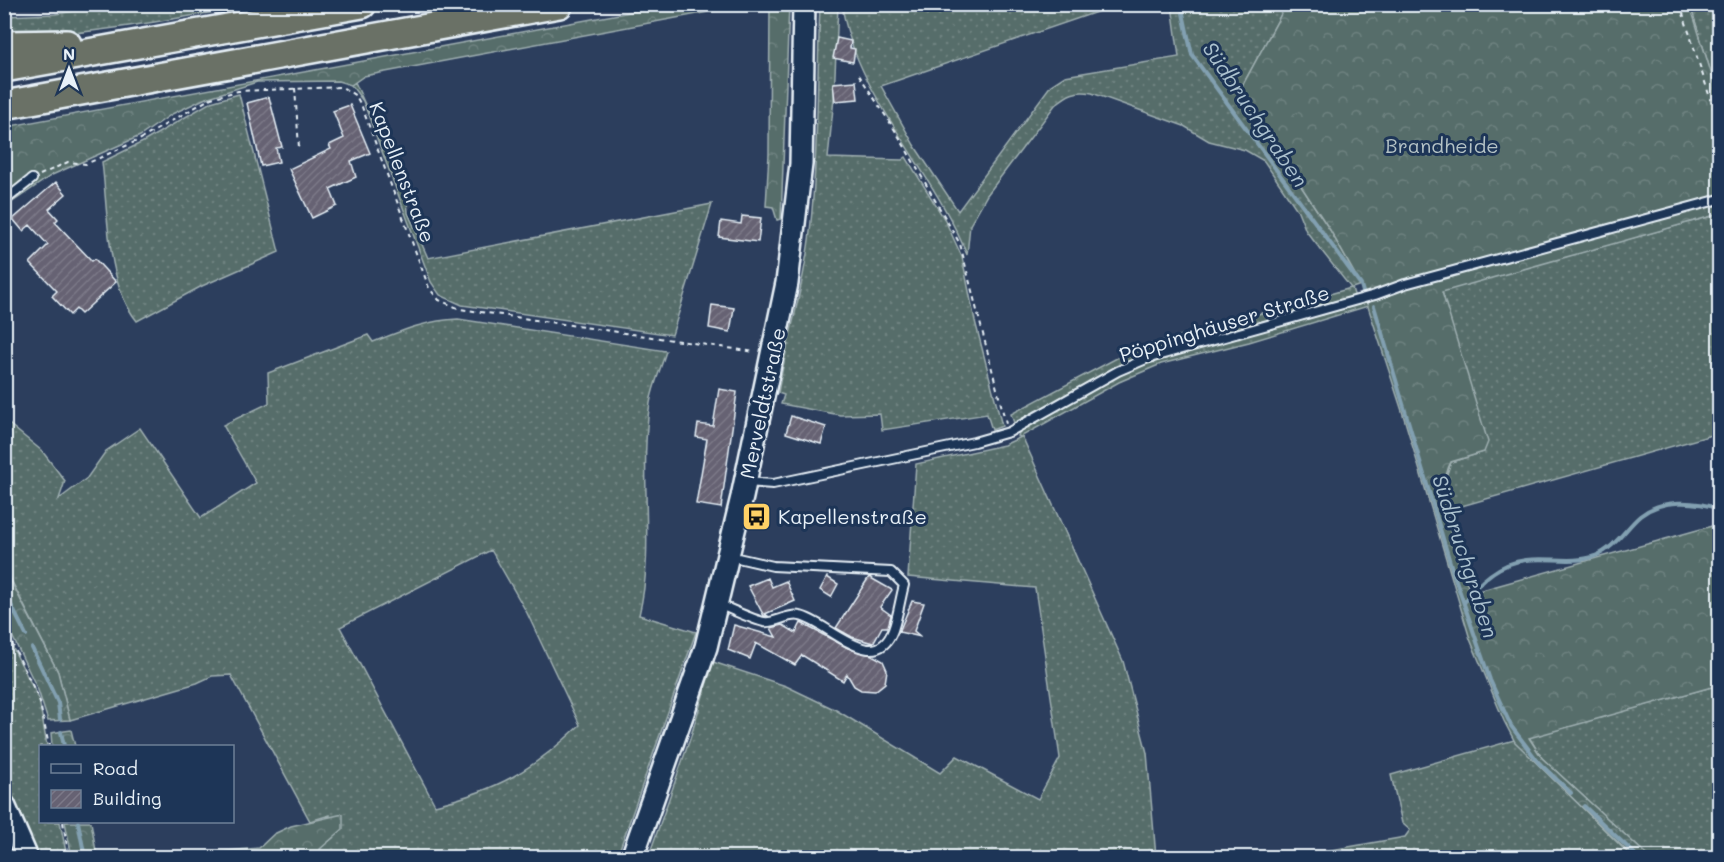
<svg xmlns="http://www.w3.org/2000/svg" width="1724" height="862" font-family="Mali,sans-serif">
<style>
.grass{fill:url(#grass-dots);stroke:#9fafb1;stroke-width:1.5;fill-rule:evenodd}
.forest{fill:url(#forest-crowns);stroke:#9fafb1;stroke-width:1.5}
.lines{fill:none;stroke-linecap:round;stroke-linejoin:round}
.stream{stroke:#82a0b1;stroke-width:4}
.building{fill:url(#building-hatch);stroke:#e8f1f8;stroke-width:1.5}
.lane-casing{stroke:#e8f1f8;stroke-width:12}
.secondary-casing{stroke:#e8f1f8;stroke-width:26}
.highway-casing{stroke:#e8f1f8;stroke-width:32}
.path{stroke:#e8f1f8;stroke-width:2;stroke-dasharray:4.5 4.5;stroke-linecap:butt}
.lane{stroke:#1d3557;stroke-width:8}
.secondary{stroke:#1d3557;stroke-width:21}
.highway{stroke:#6a7166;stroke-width:27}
.labels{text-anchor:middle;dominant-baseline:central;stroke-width:6;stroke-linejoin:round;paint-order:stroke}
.park-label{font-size:20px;fill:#b5c3c6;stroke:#1d3557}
.street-label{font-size:20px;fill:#e8f1f8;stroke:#1d3557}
.poi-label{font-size:20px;fill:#e8f1f8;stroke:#1d3557;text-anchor:start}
.water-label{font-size:21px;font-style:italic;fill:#acc2cf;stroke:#1d3557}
</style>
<defs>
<pattern id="grass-dots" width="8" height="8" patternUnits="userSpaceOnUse" patternTransform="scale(1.5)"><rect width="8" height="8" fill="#566d6a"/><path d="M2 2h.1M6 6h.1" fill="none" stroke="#6e8280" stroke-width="1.8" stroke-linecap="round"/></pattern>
<pattern id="forest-crowns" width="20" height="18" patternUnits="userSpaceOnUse" patternTransform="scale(1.5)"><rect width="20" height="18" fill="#566d6a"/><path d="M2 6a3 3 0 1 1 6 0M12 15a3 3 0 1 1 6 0" fill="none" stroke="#6e8280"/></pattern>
<pattern id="building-hatch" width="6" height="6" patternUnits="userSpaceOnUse" patternTransform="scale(1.5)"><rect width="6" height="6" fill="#666273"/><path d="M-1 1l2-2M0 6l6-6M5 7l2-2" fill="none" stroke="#7c7988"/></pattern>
</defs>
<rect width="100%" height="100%" fill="#2c3e5d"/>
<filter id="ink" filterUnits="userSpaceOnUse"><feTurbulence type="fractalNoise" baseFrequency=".0167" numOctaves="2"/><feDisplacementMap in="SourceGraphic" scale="12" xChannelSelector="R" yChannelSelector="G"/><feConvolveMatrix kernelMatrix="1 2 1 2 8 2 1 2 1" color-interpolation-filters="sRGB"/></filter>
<g filter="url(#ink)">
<!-- grass -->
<path class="grass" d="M115 5H252C170 20 88 35 5 38L4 16 55 14Z
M820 5H838L834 98 828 158 902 160 906 157 945 220 962 257 975 321 1002 426 992 430 987 414 882 430 880 414 840 415 781 404 784 395 778 393C787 339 804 287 810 232 818 157 817 80 820 5Z
M842 5H1117L881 86 914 145 958 211 1051 85 1065 76 1179 57 1172 5H1286L1239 92 1330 230 1361 285 1352 288 1355 298 1147 355 1122 365 1014 423 1011 414 1134 349 1351 288 1306 231 1298 211 1264 161 1245 150 1209 141 1184 126 1092 93C1075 90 1068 94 1055 105L987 195 970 225 967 255C935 172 854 92 842 5Z
M1690 5H1719V98Z
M355 82 407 199 408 213 428 258 712 204 672 335 462 305 440 295 431 282 363 101 351 85Z
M239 94 279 252 202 286 137 321C106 283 108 210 102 162L143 142 211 102Z
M1719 214V433L1444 511 1447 474 1451 462 1484 452 1442 291Z
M1367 302 1368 306 1249 342 1161 364 1119 382 1022 436 1123 661 1147 753 1156 857 880 858 870 852 863 858H648L690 739 713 662 786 686 836 710 940 773 957 756 1038 799 1060 758 1035 588 908 577 916 464 1004 445 1021 437 1018 436 1020 430 1137 366Z
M458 319 666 351C661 368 653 386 650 403 638 473 656 546 639 615L696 632 617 857H321L319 849 333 838 330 815 310 821 231 675 212 676 197 683 70 720 58 672 5 568 4 420 42 451 65 481 59 499 87 478 106 451 140 428 201 518 256 483 223 425 269 403 268 373 368 335 373 342C401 331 427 320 458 319ZM491 550 527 613 580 725C533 770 498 790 435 805L340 627Z
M4 631 39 699 47 746H40V822H60L67 857H32L5 781Z
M1719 685V857H1649L1542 758 1529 737Z
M1514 740 1633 858H1286L1405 837 1410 830 1402 823 1391 775Z"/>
<!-- forest -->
<path class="forest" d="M668 5H746L364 76 351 85 338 81 257 82 206 98 172 114 140 136 52 175 5 207V165L9 151 5 150V127Z
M770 5H789L781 219 777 220 773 207 766 206 769 154Z
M1286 5H1690L1719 98V214L1442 292 1488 442 1484 452 1451 462C1434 491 1457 564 1471 593L1719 524V685L1529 738 1542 758 1649 857H1633L1515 742 1504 721 1470 639 1402 411 1361 285 1330 230 1239 92Z
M4 568 58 672 70 720 48 721 38 690 5 621Z
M71 730 75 746H52L51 733Z
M343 814V829L320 849 321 857H213L217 852 259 848 274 834 291 826Z
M65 822H91L97 857H72Z"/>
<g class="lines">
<!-- stream -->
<path class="stream" d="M1181 4 1192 55 1361 285 1363 292
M1374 306 1452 569 1490 680 1511 726 1539 763 1571 793
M4 591 26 635
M1464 603C1478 582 1499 563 1526 560 1549 557 1573 564 1595 556 1615 548 1625 529 1640 516 1662 498 1695 501 1720 509
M32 648 58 703 60 719
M61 732 64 746
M1584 806 1639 858
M78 822 85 858"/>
</g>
<!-- building -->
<path class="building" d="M837 38 851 41 850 48 855 49 853 62 833 58Z
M856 81 858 99 835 101 833 83Z
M269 97 282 147 276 148 279 162 261 166 247 103Z
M350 105 370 153 351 161 356 177 330 189 337 206 312 218 289 169 331 149 329 145 344 138 333 111Z
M56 182 66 194 49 209 58 219 55 222 92 261 95 259 116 282 81 314 76 309 70 315 52 296 57 291 30 263 48 245 30 225 23 231 13 219Z
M742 216 761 218 758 242 719 237 721 221 741 224Z
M712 305 734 308 730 332 709 328Z
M719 389 737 392 721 508 696 504 707 439 696 437 698 424 713 426Z
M791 416 826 427 821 444 786 433Z
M827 577 838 584 831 597 820 590Z
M869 577 892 590 880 607 891 615 888 627H882L873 643 852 637 836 628Z
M768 578 772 587 786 581 795 601 765 614 768 616H764L748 586Z
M912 601 924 603 914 631 921 637 899 632Z
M801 623 848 648 872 655 883 661 887 670 885 683 875 691 861 690 854 686 847 674 843 681 802 655 795 665 756 643 750 659 728 650 734 625 776 637 771 628 783 625 796 633Z"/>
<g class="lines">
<defs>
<path id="lane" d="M4 201 32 179
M746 482 773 484 974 442 1009 432 1118 371 1146 359 1375 295 1405 284 1720 199
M717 604C729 608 753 620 764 622 775 624 788 613 800 616 827 621 875 678 893 630 898 616 900 600 904 585L891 572 773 566 729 556"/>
<path id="secondary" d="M4 805 27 858
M632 858 706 647 742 497 787 283 801 164 804 4"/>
<path id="highway" d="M4 45 67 44
M4 68 362 4
M4 105 559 4"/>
</defs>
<!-- lane casing -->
<use href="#lane" class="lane-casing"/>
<!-- secondary casing -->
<use href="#secondary" class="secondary-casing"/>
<!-- highway casing -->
<use href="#highway" class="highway-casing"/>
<!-- path -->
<path class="path" d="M1680 4 1720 129
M859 75 898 135 960 244 1006 424
M295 88 299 148
M40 175 68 162 86 164 139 140 211 98 238 91 342 87 356 96 362 107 429 288 439 300 460 309 755 352
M4 627 39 699 49 746
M63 822 69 858"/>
<!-- lane -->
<use href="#lane" class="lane"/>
<!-- secondary -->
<use href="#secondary" class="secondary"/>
<!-- highway -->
<use href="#highway" class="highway"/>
</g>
</g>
<!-- icons -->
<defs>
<symbol id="bus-square" viewBox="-11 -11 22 22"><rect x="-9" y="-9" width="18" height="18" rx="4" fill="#ffd166" stroke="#1d3557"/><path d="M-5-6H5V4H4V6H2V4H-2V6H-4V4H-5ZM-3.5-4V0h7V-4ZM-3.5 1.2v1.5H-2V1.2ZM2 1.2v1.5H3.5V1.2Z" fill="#111"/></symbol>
</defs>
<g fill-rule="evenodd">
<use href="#bus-square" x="740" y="500" width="33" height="33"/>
</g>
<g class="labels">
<!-- park labels -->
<g class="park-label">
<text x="1442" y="145">Brandheide</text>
</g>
<!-- street labels -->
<g class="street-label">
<text transform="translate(403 172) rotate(69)">Kapellenstraße</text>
<text transform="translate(1224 323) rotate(-17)">Pöppinghäuser Straße</text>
<text transform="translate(762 403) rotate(-78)">Merveldtstraße</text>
</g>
<!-- poi labels -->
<g class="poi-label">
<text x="778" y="516">Kapellenstraße</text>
</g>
<!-- water labels -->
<g class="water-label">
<text transform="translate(1256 114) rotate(56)">Südbruchgraben</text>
<text transform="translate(1466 556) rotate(72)">Südbruchgraben</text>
</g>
</g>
<!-- margin -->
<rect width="1724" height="862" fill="none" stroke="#1d3557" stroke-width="24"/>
<rect x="12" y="12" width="1700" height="838" fill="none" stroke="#e8f1f8" stroke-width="2" filter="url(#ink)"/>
<!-- legend -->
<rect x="39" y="745" width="195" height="78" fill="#1d3557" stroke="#6e8097" stroke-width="1.5"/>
<rect x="51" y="764" width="30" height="9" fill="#1d3557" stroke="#6e8097" stroke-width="1.5"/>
<text x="93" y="775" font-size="18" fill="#e8f1f8">Road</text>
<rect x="51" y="790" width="30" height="18" fill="url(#building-hatch)" stroke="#6e8097" stroke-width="1.5"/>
<text x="93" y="805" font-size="18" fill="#e8f1f8">Building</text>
<!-- north arrow -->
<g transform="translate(69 69)" stroke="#1d3557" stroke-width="4.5" paint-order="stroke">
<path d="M0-4.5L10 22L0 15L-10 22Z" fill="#e8f1f8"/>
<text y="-9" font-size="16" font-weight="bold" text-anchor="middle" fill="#e8f1f8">N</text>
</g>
</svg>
